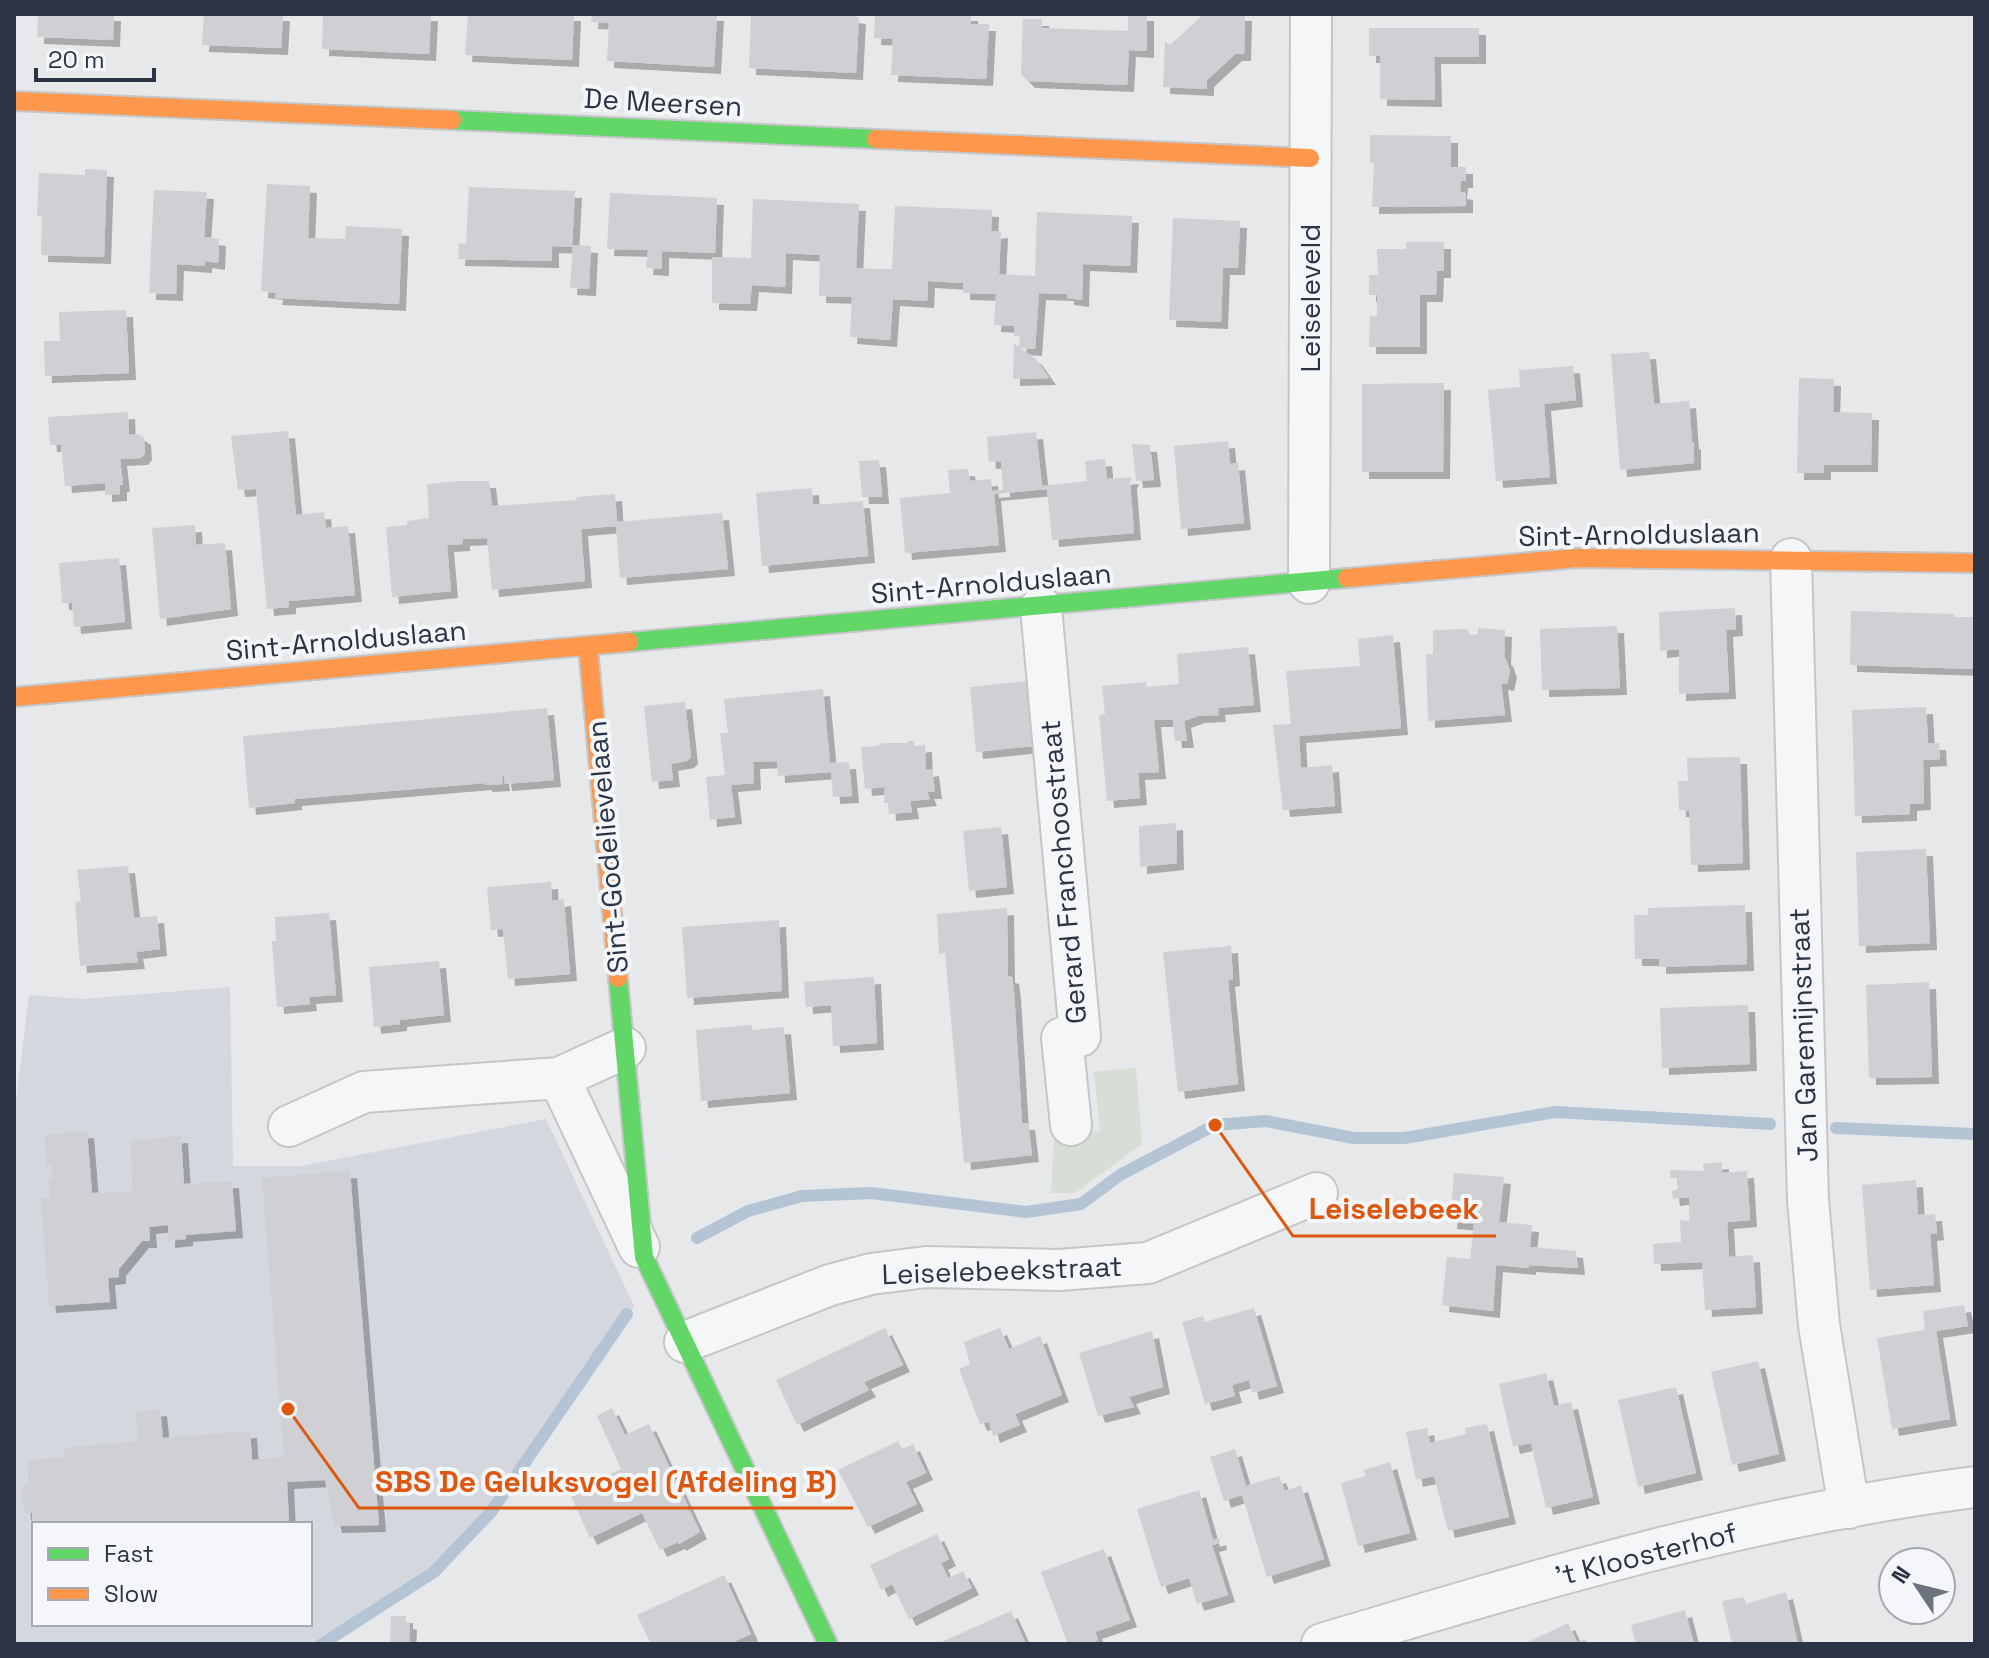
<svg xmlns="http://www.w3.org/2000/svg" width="1989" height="1658" font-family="'Space Grotesk',sans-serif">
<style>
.built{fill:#d4d7dd;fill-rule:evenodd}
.green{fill:#d6ded6}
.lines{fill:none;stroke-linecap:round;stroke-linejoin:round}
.stream{stroke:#b4c4d5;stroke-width:12}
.building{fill:#ced0d3;filter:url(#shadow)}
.street-casing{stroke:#c4c6c8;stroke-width:44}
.fast-casing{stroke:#c4c6c8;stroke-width:22}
.slow-casing{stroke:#c4c6c8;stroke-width:22}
.street{stroke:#f5f6f7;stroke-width:40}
.fast{stroke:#63d668;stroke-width:18}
.slow{stroke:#ff974d;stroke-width:18}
.labels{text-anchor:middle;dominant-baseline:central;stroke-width:8;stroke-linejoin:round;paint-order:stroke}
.street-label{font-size:28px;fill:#2b3445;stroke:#f4f6f9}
.leader{fill:none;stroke:#df570f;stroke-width:3}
.callout-dot{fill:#df570f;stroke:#f4f6f9;stroke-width:3}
.callout-label{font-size:30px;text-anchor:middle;font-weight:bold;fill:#df570f;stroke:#f4f6f9;stroke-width:8;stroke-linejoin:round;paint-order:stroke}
</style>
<defs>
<filter id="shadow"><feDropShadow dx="7" dy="7" stdDeviation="0" flood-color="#0004"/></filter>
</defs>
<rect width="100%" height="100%" fill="#e6e8ea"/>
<!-- built -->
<path class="built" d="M230 987 233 1166H301L546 1119 634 1306 491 1512 434 1572 322 1644H14V1117L29 995 82 999ZM34 1524H310V1624H34Z"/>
<!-- green -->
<path class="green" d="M1136 1068 1142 1144 1075 1193H1051L1054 1136 1100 1131 1094 1072Z"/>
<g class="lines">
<!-- stream -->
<path class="stream" d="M1836 1128 1975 1134
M697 1238 748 1211 802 1196 871 1193 1026 1212 1081 1204 1120 1175 1215 1125 1266 1121 1354 1138H1405L1555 1112 1770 1124
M322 1644 434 1572 491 1512 627 1314"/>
</g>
<!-- building -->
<path class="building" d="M38 14H114L113 40 37 37Z
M204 14H283L281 48 202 45Z
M323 14H431L429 54 322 49Z
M468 14H574L572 60 465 55Z
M592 14H717L714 67 607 61 609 23 591 22Z
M751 14H835L859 17 856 73 749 68Z
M875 14H971V24H989L986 79 891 75 893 39 874 38Z
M1128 14H1147V51L1129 50 1127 85 1028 81 1021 74 1023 19H1042V28L1128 31Z
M1204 14H1245L1244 54H1235L1207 80V89L1163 87 1165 42 1170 45Z
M1369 28H1479V57H1434L1435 100 1380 99V56H1369Z
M1370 135 1451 136V167H1466V181H1461L1460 192 1466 193V206L1372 207 1374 162 1370 163Z
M85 169 107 170 104 257 41 255 42 217 37 216 39 173 85 175Z
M267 184 310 186 308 238 345 239 346 226 402 229 399 304 275 298 276 293 261 291Z
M469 187 575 191 572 247 552 246V261L458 259 459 243 466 244Z
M154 190 207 192 204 237 219 239 218 263 205 261V266L177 264 176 294 149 293Z
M610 193 717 198 715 253 662 251V269L646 268 648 250 607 249Z
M753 199 859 204 856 268 874 269H892L895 206 992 210 991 232 1001 231 999 274 1035 276 1037 212 1132 216 1130 266 1083 264 1082 300 1067 298V294L1039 293 1035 349 1020 348 1035 358 1049 378 1013 379 1014 344 1019 347 1020 336H1014V326L994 325 996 294 963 293V283L928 281 927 301 893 299 890 340 850 337 852 297 819 296 820 255 786 253 785 287 752 285 750 304 712 303V257L751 258Z
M1173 218 1240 221 1238 268H1223L1221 322 1169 320Z
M1406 242H1444V271H1437L1436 295H1420V347H1369L1370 316H1377V295H1369V275H1378L1377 249H1406Z
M573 245 591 246 589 289 570 288Z
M126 310 129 373 45 376 44 341H60L59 312Z
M1649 352 1654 404 1689 401 1692 443 1694 442V463L1620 470 1611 354Z
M1573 366 1576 400 1544 404 1550 477 1496 481 1488 390 1520 387 1519 370Z
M1799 378 1834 379 1833 412 1872 413 1871 465H1824V473H1797Z
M1444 383 1443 472H1362V384Z
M128 412 129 435 138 434 144 438 145 453 141 458 120 459 123 485H120V494L105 495V483L65 486 61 445H50L48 417Z
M288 431 296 515 324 512 326 528 348 526 355 595 289 601V607L267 609 256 489 238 490 231 436Z
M1036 432 1042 486 1087 481 1085 461 1105 459 1107 479 1132 477 1130 482 1134 533 1052 540 1047 489 994 494 999 545 905 553 900 498 950 493 948 470 968 469 970 481 991 479 992 491 1003 490 1001 461 989 462 987 437Z
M1228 441 1230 464 1238 463 1244 523 1181 529 1174 446Z
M1132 444 1150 445 1154 480 1136 481Z
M879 460 882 497H862L859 461Z
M459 481H489L492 506 577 500 576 497 615 494 617 522 722 513 728 569 620 578 616 526 581 529 585 581 492 590 487 538 463 539V544L447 545 451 591 392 597 386 527 407 525V521L429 518 427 484Z
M812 488 813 505 863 501 868 556 762 566 756 493Z
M195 525 196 545 225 543 231 609 160 619 152 528Z
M119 558 125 622 74 627 72 603H62L59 563Z
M1735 608 1736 629 1726 630 1729 692 1679 694V649L1660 651 1659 612Z
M1851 611 1954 614V617H1975L1974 669 1850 665Z
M1617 626 1620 688 1542 690 1540 629Z
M1478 628 1505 630 1504 658 1506 659 1510 671 1507 684 1501 683 1505 715 1428 721 1426 654H1433V630L1468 629 1470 635 1478 634Z
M1393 635 1401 728 1299 736 1301 768 1332 765 1335 806 1283 810 1273 725 1291 724 1286 671 1360 666 1358 639Z
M1248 647 1254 705 1218 708 1219 715 1198 716 1184 721 1187 741H1175L1173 720H1154L1159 772 1138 773 1140 798 1107 801 1099 715 1105 714 1102 686 1146 682 1147 687 1179 684 1177 654Z
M1027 681 1033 746 976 752 970 687Z
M823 689 830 763 849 762 852 796 833 797 831 772 778 776 777 761 753 762 754 783 731 785 735 817 710 820 706 777 725 775 720 733H728L724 699Z
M685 702 691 757 687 761 671 764 673 780 652 782 644 706Z
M1926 707 1928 743H1939L1940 759 1923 760 1924 803 1910 804V814L1855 816 1852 710Z
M547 708 554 780 505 784 504 776H502L503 784 485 785V783L295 799V803L249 808 243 736Z
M908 741H914V746L925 745 926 770 932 769 935 792H927L930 799 910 801 912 812 889 814 888 803H884L885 787 865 789 861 747 878 746 882 743H908Z
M1740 757 1743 863 1691 865 1689 811 1679 810 1678 781H1688L1687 758Z
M1176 823 1177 863 1140 867 1139 826Z
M1001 827 1007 887 969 891 963 831Z
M1926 849 1930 943 1859 946 1856 852Z
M128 866 134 918 157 916 160 949 136 952 138 962 80 966 75 902 81 901 77 870Z
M551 882 552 901 564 899 570 974 508 979 503 929 491 930 487 887Z
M1745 905 1747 964 1659 967V959H1635L1634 915H1648V908Z
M1007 908 1008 976 1012 977 1014 992 1022 1123H1028L1032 1155 964 1163 945 953 939 954 937 914Z
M329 913 336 995 309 997 310 1004 277 1007 272 941H276L275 917Z
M779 920 782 991 687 998 682 927Z
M1231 946 1233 979 1228 980 1238 1084 1178 1092 1163 952Z
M439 961 444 1015 400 1020V1024L374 1027 369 967Z
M874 977 877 1043 833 1046 831 1005 806 1007 804 982Z
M1929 982 1932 1077 1869 1078 1866 985Z
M1748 1005 1750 1064 1662 1068 1660 1008Z
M752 1025V1030L784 1027 790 1093 701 1101 696 1030Z
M87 1131 92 1193 133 1192 130 1141 181 1136 184 1184 232 1181 236 1231 186 1235V1239L168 1241V1225L149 1227 150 1241H142L119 1269V1277L108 1278 110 1302 49 1306 41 1199 50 1198 48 1178 53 1179 52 1163 46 1165 45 1135Z
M1722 1162V1173L1747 1171 1750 1220 1727 1222 1729 1257 1753 1255 1756 1307 1705 1310 1702 1262 1654 1264 1653 1244 1681 1242 1680 1220 1689 1221V1197L1673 1199 1672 1191 1678 1189 1677 1178H1670V1170L1704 1171 1703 1164Z
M350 1171 379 1525 335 1526 325 1480 287 1482 289 1522 32 1524V1513H24L22 1486 29 1484 27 1460 64 1457 63 1448 138 1441 136 1412 160 1409 163 1438 250 1431 252 1460 284 1457 262 1178Z
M1454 1173 1504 1177 1499 1222 1532 1225 1530 1247 1576 1251 1578 1268 1529 1265V1268L1496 1265 1493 1311 1442 1305 1447 1257 1470 1259 1474 1224 1450 1222Z
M1916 1180 1918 1215 1935 1214 1937 1233 1930 1234 1934 1285 1870 1290 1862 1185Z
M1964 1305 1968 1326 1936 1331 1950 1419 1892 1429 1877 1338 1925 1330 1923 1311Z
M1254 1308 1277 1386 1252 1393 1249 1380 1232 1385 1235 1396 1205 1404 1182 1322 1203 1316 1205 1322Z
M885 1328 903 1365 864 1382 869 1390 797 1425 776 1380Z
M1000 1328 1009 1349 1040 1336 1062 1395 1015 1414 1020 1425 993 1436 989 1422 980 1424 959 1369 970 1364 964 1342Z
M1152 1331 1163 1387 1129 1397 1134 1407 1098 1416 1079 1353Z
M1758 1361 1779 1454 1732 1465 1711 1372Z
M1546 1373 1554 1406 1571 1402 1593 1497 1546 1508 1531 1443 1513 1447 1499 1384Z
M1676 1387 1696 1473 1638 1487 1618 1400Z
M612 1408 625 1435 649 1424 700 1532 679 1544 678 1542 660 1550 642 1513 590 1538 570 1494 621 1469 597 1416Z
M1487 1424 1509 1517 1448 1531 1434 1476 1416 1480 1406 1432 1427 1428 1430 1443 1466 1434 1465 1428Z
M898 1441 902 1449 913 1444 926 1473 906 1482 917 1504 868 1527 838 1470Z
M1235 1449 1246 1486 1279 1476 1285 1491 1301 1485 1324 1559 1267 1577 1242 1495 1224 1501 1210 1457Z
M1390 1462 1410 1533 1358 1546 1341 1483 1366 1476 1364 1470Z
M1199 1490 1213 1540 1219 1538 1220 1543 1212 1545 1228 1595 1197 1604 1189 1578 1161 1587 1137 1509Z
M937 1534 949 1559 941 1563 948 1578 963 1571 972 1588 909 1619 892 1584 881 1590 870 1565Z
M1104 1549 1130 1620 1095 1632 1098 1640 1089 1644H1068L1041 1572Z
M724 1575 751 1634 729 1644H651L637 1615Z
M1786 1592 1798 1644H1732L1722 1601 1744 1597 1746 1604Z
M1685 1610 1694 1644H1636L1631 1625Z
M1011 1611 1026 1644H937Z
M391 1616H406V1622L410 1623 409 1644H390Z
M1568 1623 1577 1642 1586 1639 1588 1644H1524Z"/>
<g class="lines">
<defs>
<path id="street" d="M1791 559 1808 1200 1819 1325 1849 1508
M1309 583 1311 14
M1041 607 1080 1036 1062 1038 1071 1125
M559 1078 639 1247
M289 1126 364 1092 559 1078 625 1048
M685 1342 830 1285 871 1274 926 1267 1059 1270 1148 1263 1317 1193
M1322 1644C1536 1580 1753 1515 1975 1487"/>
<path id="fast" d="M452 120 876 139
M629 642 1347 578
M618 978 644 1257 828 1644"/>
<path id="slow" d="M14 101 452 120
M876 139 1310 158
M1347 578 1577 558 1975 563
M588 647 618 978
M14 697 629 642"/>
</defs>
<!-- street casing -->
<use href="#street" class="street-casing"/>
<!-- fast casing -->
<use href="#fast" class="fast-casing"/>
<!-- slow casing -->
<use href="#slow" class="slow-casing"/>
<!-- street -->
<use href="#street" class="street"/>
<!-- fast -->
<use href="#fast" class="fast"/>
<!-- slow -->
<use href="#slow" class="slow"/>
</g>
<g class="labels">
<!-- street labels -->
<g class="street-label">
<text transform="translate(663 102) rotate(3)">De Meersen</text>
<text transform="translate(1310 298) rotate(-90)">Leiseleveld</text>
<text transform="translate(1639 534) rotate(-1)">Sint-Arnolduslaan</text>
<text transform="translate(991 583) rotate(-5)">Sint-Arnolduslaan</text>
<text transform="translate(346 640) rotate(-5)">Sint-Arnolduslaan</text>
<text transform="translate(607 847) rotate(-95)">Sint-Godelievelaan</text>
<text transform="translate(1063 872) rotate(-95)">Gerard Franchoostraat</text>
<text transform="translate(1803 1035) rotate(-92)">Jan Garemijnstraat</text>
<text transform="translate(1002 1270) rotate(-2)">Leiselebeekstraat</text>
<text transform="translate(1646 1554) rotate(-14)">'t Kloosterhof</text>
</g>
</g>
<!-- callouts -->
<path class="leader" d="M1215 1125L1293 1236H1496M288 1409L359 1508H853"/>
<g class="callout-dot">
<circle cx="1215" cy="1125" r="8"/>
<circle cx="288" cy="1409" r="8"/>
</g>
<g class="callout-label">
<text x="1394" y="1219">Leiselebeek</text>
<text x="606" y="1492">SBS De Geluksvogel (Afdeling B)</text>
</g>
<!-- border -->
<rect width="1989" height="1658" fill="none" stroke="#2b3445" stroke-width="32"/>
<!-- legend -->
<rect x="32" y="1522" width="280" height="104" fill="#f4f6f9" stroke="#a4a8b1" stroke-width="2"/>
<rect x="48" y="1548" width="40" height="12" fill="#63d668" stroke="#a4a8b1" stroke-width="2"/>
<text x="104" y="1562" font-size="24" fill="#2b3445">Fast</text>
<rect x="48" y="1588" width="40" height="12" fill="#ff974d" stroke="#a4a8b1" stroke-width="2"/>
<text x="104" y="1602" font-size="24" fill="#2b3445">Slow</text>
<!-- north arrow -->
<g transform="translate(1917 1586) rotate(305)"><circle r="38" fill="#f4f6f9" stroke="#a4a8b1" stroke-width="2"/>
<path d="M0-6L14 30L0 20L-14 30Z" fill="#6c737f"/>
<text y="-12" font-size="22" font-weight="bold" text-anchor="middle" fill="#2b3445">N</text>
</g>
<!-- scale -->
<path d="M36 68v12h118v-12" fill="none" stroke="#2b3445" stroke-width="4"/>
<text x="48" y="68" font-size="24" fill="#2b3445" stroke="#f4f6f9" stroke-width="6" paint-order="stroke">20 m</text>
</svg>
